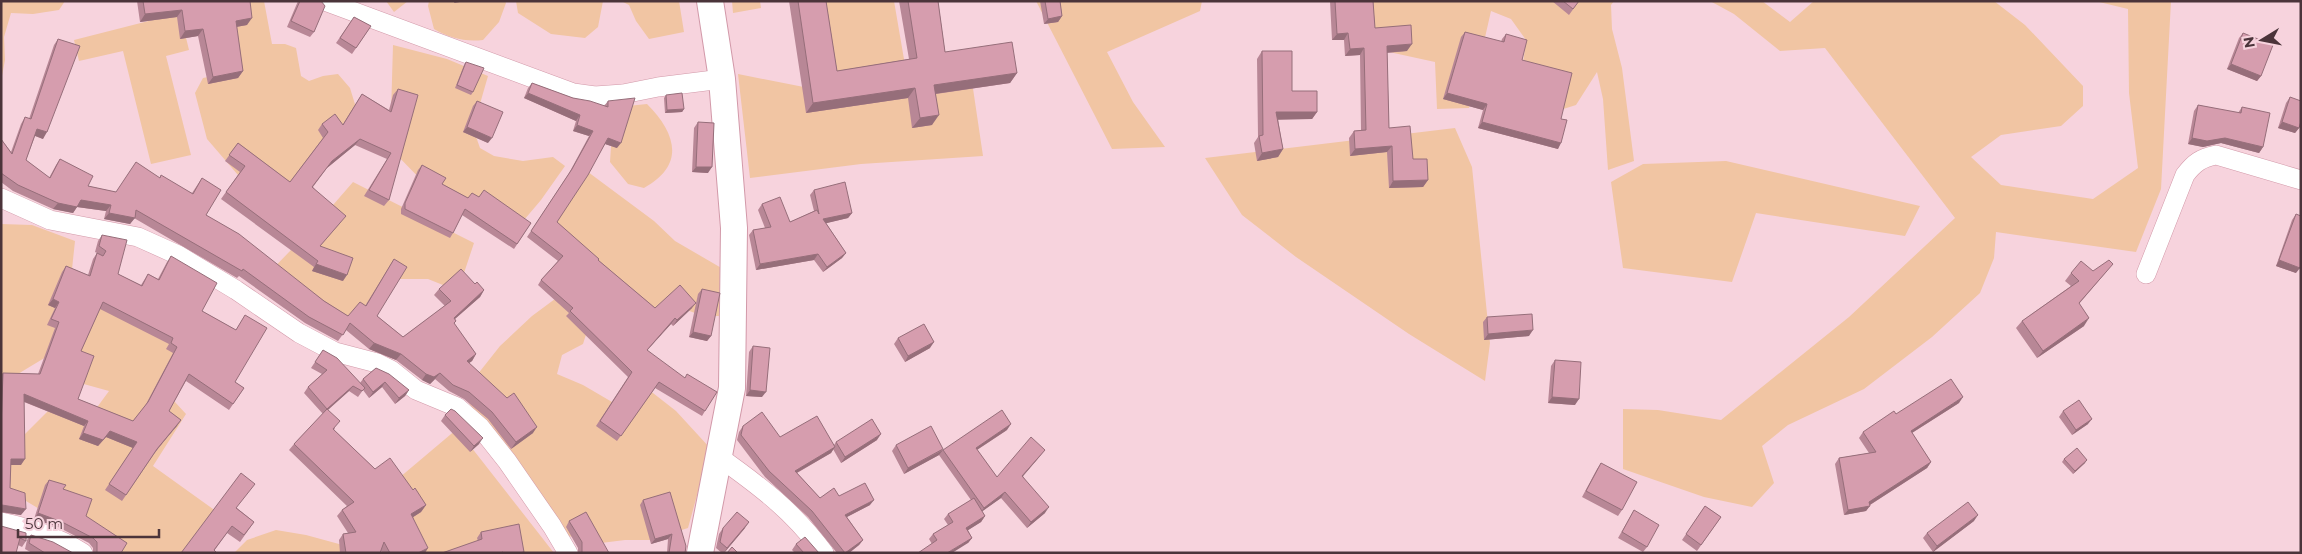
<svg xmlns="http://www.w3.org/2000/svg" width="2302" height="554" font-family="Montserrat,sans-serif">
<style>
.green{fill:#f1c5a3}
.lines{fill:none;stroke-linecap:round;stroke-linejoin:round}
.street-casing{stroke:#d299a9;stroke-width:20}
.secondary-casing{stroke:#d299a9;stroke-width:28}
.street{stroke:#fff;stroke-width:19}
.secondary{stroke:#fff;stroke-width:26}
.wall{fill:#b88796;fill-rule:evenodd}
.shaded-wall{fill:#966e7a}
.building{fill:#d69dae;stroke:#966e7a;fill-rule:evenodd}
</style>
<rect width="100%" height="100%" fill="#f7d3dd"/>
<!-- green -->
<path class="green" d="M1 1H65L59 10 33 14 11 13 4 37 5 60 1 81Z
M243 1H264L272 44H285L296 48 301 76 309 81 323 76 338 74 350 88 358 114 268 210 207 139 195 93 203 78 224 74Z
M386 1H408L394 12Z
M429 1H505L506 3 499 22 483 40C464 42 450 38 434 29L428 6Z
M516 1H603L598 27 585 38 551 34 518 13Z
M621 1H679L684 32 649 39 636 21 629 5Z
M732 1H760L761 8 733 13Z
M821 1H894L905 65 834 77Z
M1036 1H1202L1200 11 1107 52 1133 102 1165 147 1112 149Z
M1354 1H1614L1611 5 1612 29 1622 68 1634 161 1608 170 1603 99 1597 72 1576 105 1557 111 1523 64 1526 40 1511 19 1491 11 1469 108 1437 109 1435 62 1357 45Z
M1710 1H1762L1790 22 1814 1H1994L2025 25 2083 86V106L2061 126 2001 135 1971 157 2001 185 2093 199 2138 168 2129 93 2128 9 2095 1H2171L2161 189 2136 252 1996 232 1994 258 1980 293 1932 337 1864 389 1788 425 1762 446 1774 483 1752 507 1704 497 1623 469V409L1658 410 1721 420 1849 317 1955 218 1825 48 1780 51 1734 14Z
M180 13 189 50 166 56 191 155 151 164 123 51 79 61 74 40Z
M393 45 447 59 488 76 473 128 480 148 494 156 523 161 553 157 565 166 541 200 513 233 430 189 390 148Z
M738 74 814 89 971 75 983 156 861 164 750 178Z
M647 104C676 133 686 165 644 188L628 184 610 162 612 131 618 107Z
M1455 128 1472 167 1490 343 1485 381 1409 334 1296 257 1242 215 1205 158Z
M1726 161 1920 206 1905 236 1756 213 1732 282 1623 268 1611 182 1643 164Z
M584 169 654 221 675 241 730 273 724 316H703L676 306 651 329 541 230Z
M353 182 474 243 458 291 428 279H391L356 324 261 281 320 220Z
M1 224 32 225 75 241 70 288 51 354 3 383H1Z
M559 296 590 322 583 344 562 355 557 374 583 385 624 409 644 386 676 411 710 448 688 528 650 540H625L601 543 564 535 512 460 462 394 500 346 532 316Z
M95 297 181 334 163 389 186 414 153 466 220 514 189 553H121L102 539 41 510 1 486 7 452 53 406 87 421 109 391 62 378Z
M457 429 554 553H409L380 494Z
M276 530 306 535 372 553H234L247 540Z"/>
<g class="lines">
<defs>
<path id="street" d="M325 1 573 93 595 96 623 94 658 87 722 79
M1 198 50 220 138 237 178 255 236 290 299 333 335 352 377 363 391 370 416 390 457 407 480 427 507 461 552 526 568 553
M2146 274 2185 175C2194 163 2201 158 2216 155L2301 180
M719 457C761 487 793 511 824 553
M1 522C33 529 55 536 83 553"/>
<path id="secondary" d="M700 553 732 388 734 228 722 79 710 1"/>
</defs>
<!-- street casing -->
<use href="#street" class="street-casing"/>
<!-- secondary casing -->
<use href="#secondary" class="secondary-casing"/>
<!-- street -->
<use href="#street" class="street"/>
<!-- secondary -->
<use href="#secondary" class="secondary"/>
</g>
<!-- wall -->
<path class="wall" d="M137 1H250L247 25 236 27 243 71 238 78 208 84 198 36 180 39 177 17 140 22Z
M298 1H321L314 32 310 37 287 27Z
M789 1H826L837 71 909 59 899 1H938L945 52 1017 73 1010 83 936 94 932 125 912 128 908 98 806 113Z
M1040 1H1060L1062 16 1058 22 1044 24Z
M1330 1H1373L1375 28 1407 51 1387 53 1389 128 1428 180 1423 187 1389 188 1387 152 1350 156 1349 138 1354 131 1361 130 1360 55 1345 56 1344 40H1332Z
M1552 1H1579L1569 15Z
M354 17 371 26 352 54 336 43Z
M1465 32 1501 42 1502 39 1506 34 1522 60 1561 119 1558 149 1478 128 1483 110 1443 99 1461 37Z
M2243 33 2261 76 2257 81 2227 69 2239 38Z
M58 39 43 139 35 136 26 160 49 178 56 165 60 159 88 186 116 192 159 178 192 193 202 178 206 215 324 301 348 316 365 306 394 259 377 316 403 337 445 306 434 295 439 289 475 284 484 290 480 297 455 319 456 321 454 324 476 354 472 361 469 363 533 433 511 449 488 419 464 399 449 391 435 379 430 384 422 380 396 360 369 349 346 330 338 341 305 323 239 276 237 278 134 218 130 224 104 219 106 211 77 207 73 213 53 209 13 191 1 182V139L11 152 21 124 25 117 29 119 54 45Z
M1262 51 1292 91 1317 112 1312 119H1278L1283 149 1278 157 1257 161 1254 143 1258 137 1257 59Z
M466 62 473 92 471 95 455 88 464 65Z
M532 83 573 98 604 106 608 101 617 148 605 144 557 222 598 260 655 308H692L673 326 671 324 647 350 705 411 702 416 655 388 617 441 596 426 628 377 566 316 569 313 538 285 541 280 558 261 527 237 568 175 589 136 573 131 576 121 524 98 528 88Z
M398 89 389 200 384 206 364 196 387 159 355 145 327 168 313 187 341 222 320 246 343 281 312 271 314 267 221 199 240 172 225 161 238 143 290 182 323 138 318 130 322 124H343L362 94 389 110 393 95Z
M666 95 684 109 682 112 665 113 664 98Z
M2290 97 2299 128 2295 133 2278 128 2286 103Z
M477 101 488 143 463 132 473 106Z
M2198 105 2238 113 2242 107 2263 147 2259 153 2221 143 2203 147 2188 144 2194 111Z
M698 122 708 173 692 172 694 128Z
M422 165 442 184 468 198 479 197 531 223 514 249 462 215 453 233 450 238 401 214V209L418 170Z
M814 190 852 213 848 218 826 223 846 253 842 258 823 272 814 260 756 270 749 235 753 230 765 228 758 210 762 204 790 222 814 211 810 195Z
M2296 214V273L2276 266 2292 220Z
M102 235 118 274 141 285 148 274 158 279 167 262 171 256 202 311 236 330 245 315 235 382 244 388 229 410 186 381 169 411 181 420 154 454 122 501 105 490 133 448 106 437 98 446 79 439 84 426 24 402 21 465H11L10 488 21 515 1 512V375L3 373 38 374 55 328 47 325 55 308 48 305 62 272 66 266 88 275 93 259 97 253 95 252 98 241ZM100 309 169 344 166 349 173 353 145 406 133 421 78 399 81 351Z
M2093 271H2107L2079 304 2084 326 2037 358 2016 328 2022 321 2071 286 2065 281 2071 273Z
M702 289 711 336 707 341 689 337 698 294Z
M1487 317 1529 336 1484 340 1483 322Z
M898 338 930 348 905 362 894 344Z
M753 346 762 397 746 396 749 352Z
M323 350 360 383 363 379 376 368 409 390 405 396 395 404 382 387 369 398 363 390 358 397 349 391 328 410 335 428 334 430 375 469 413 490 426 505 421 512 413 517 425 553H382L381 551 380 553H340L339 540 343 534 348 533 337 516 342 510 347 506 289 450 294 444 323 414 304 393 308 387 322 374 311 368Z
M1555 360 1575 405 1548 403 1551 366Z
M1959 403 1912 433 1931 462 1927 468 1870 505 1866 511 1844 515 1835 464 1839 458 1869 453 1859 438 1863 432Z
M2063 411 2088 424 2072 435 2059 417Z
M445 415 479 444 470 452 441 421Z
M743 426 780 437 834 445 836 442 877 440 841 463 833 449 831 453 797 473 820 498 839 496 870 505 847 517 863 540 859 545 849 553H837L808 517 765 477 737 440 739 432Z
M1007 430 977 450 997 477 1041 455 1023 476 1045 513 1027 528 1001 498 982 511 985 516 981 522 968 530 972 538 968 543 932 544 929 539 933 534 948 525 944 519 948 514 971 500 939 455 904 474 892 451 896 445 943 450Z
M2064 459 2085 463 2073 474 2062 462Z
M1601 463 1622 510 1618 516 1582 497 1597 469Z
M49 480 64 489 86 516 121 553H93V548L89 543 58 527 34 519 45 485Z
M643 500 686 546 685 553H667L668 539 651 544 640 505Z
M1705 506 1721 517 1697 551 1682 540Z
M237 508 254 522 240 542 227 533 214 551 181 553Z
M1634 510 1647 547 1643 552 1618 538Z
M569 521 609 553H578V548L566 527Z
M1974 521 1933 552 1923 538 1927 533Z
M1 526 26 541 22 547 18 545Z
M723 528H745L724 553H722L716 548 719 534Z
M481 532 524 553H442L478 541 477 538Z
M31 535 73 553H32L25 549 27 540Z
M796 544 819 553H795L792 550Z"/>
<!-- shaded-wall -->
<path class="shaded-wall" d="M455 1H466L454 3Z
M182 10 177 17 140 22 145 14Z
M1062 16 1058 22 1044 24 1048 19Z
M252 18 247 25 230 28 236 21Z
M203 29 198 36 180 39 185 31Z
M1348 33 1344 40H1332L1337 34Z
M1412 44 1407 51 1382 53 1387 46Z
M1364 48 1360 55 1345 56 1350 49Z
M2231 64 2261 76 2257 81 2227 69Z
M243 71 238 78 208 84 213 77Z
M1017 73 1010 83 927 95 934 85Z
M915 88 908 98 806 113 813 103Z
M528 93 580 115 576 121 524 98Z
M1447 93 1487 104 1483 110 1443 99Z
M684 109 682 112 665 113 667 110Z
M1276 112H1317L1312 119 1271 120Z
M939 115 932 125 912 128 920 118Z
M1482 122 1561 143 1558 149 1478 128Z
M2282 122 2299 128 2295 133 2278 128Z
M577 125 593 131 589 136 573 131Z
M467 127 492 138 488 143 463 132Z
M37 129 47 132 43 139 33 135Z
M608 138 621 143 617 148 605 144Z
M2192 138H2225L2263 147 2259 153 2221 143 2203 147 2188 144Z
M360 139 355 145 327 168 332 161Z
M1392 146 1387 152 1350 156 1355 149Z
M1283 149 1278 157 1257 161 1262 153Z
M696 167H712L708 173 692 172Z
M1428 180 1423 187 1389 188 1393 181Z
M81 200 111 205 106 211 77 207 73 213 53 209 58 203Z
M109 213 135 218 130 224 104 219Z
M852 213 848 218 819 225 823 219Z
M846 253 842 258 823 272 827 267Z
M818 254 814 260 756 270 760 264Z
M2279 260 2300 268 2296 273 2276 266Z
M316 264 347 275 343 281 312 271Z
M484 290 480 297 449 324 454 318Z
M53 299 59 302 55 308 48 305Z
M696 303 692 308 673 326 677 320Z
M675 318 671 324 643 355 647 350Z
M2089 318 2084 326 2037 358 2043 351Z
M1533 330 1529 336 1484 340 1488 334Z
M693 332 711 336 707 341 689 337Z
M934 342 930 348 905 362 908 356Z
M374 343 401 354 396 360 369 349Z
M476 354 472 361 462 368 467 361Z
M440 373 435 379 430 384 422 380 426 374Z
M385 382 382 387 369 398 373 392Z
M353 386 349 391 323 414 327 409Z
M409 390 405 396 395 404 399 398Z
M750 390 766 392 762 397 746 396Z
M24 394 88 421 84 426 20 400Z
M1552 397 1579 399 1575 405 1548 403Z
M1963 397 1959 403 1907 436 1911 431Z
M2092 419 2088 424 2072 435 2076 430Z
M181 420 177 426 152 455 157 449Z
M1011 424 1007 430 972 453 976 448Z
M537 427 533 433 511 449 516 442Z
M110 431 137 442 133 448 106 437 98 446 79 439 83 433Z
M881 434 877 440 841 463 845 457Z
M483 438 479 444 470 452 474 446Z
M835 447 831 453 791 476 795 471Z
M943 450 939 455 904 474 908 468Z
M1045 450 1041 455 1018 482 1022 476Z
M11 459H25L21 465H7Z
M2087 460 2085 463 2073 474 2075 471Z
M1931 462 1927 468 1868 506H1870L1866 511 1844 515 1848 510 1869 502Z
M1005 492 1001 498 980 513 984 508Z
M874 500 870 505 841 520 845 515Z
M2 505 26 509 21 515 1 512V506Z
M426 505 421 512 407 521 411 514Z
M1049 507 1045 513 1027 528 1031 522Z
M38 513 62 522 58 527 34 519Z
M1978 515 1974 521 1933 552 1937 546Z
M985 516 981 522 962 534 966 528Z
M749 522 745 528 724 553 727 548Z
M672 534 668 539 651 544 655 539Z
M972 538 968 543 952 553H947Z
M863 540 859 545 849 553H845Z
M428 548 425 553H418Z"/>
<!-- building -->
<path class="building" d="M143 1H250L252 18 236 21 243 71 213 77 203 29 185 31 182 10 145 14Z
M300 1H321L325 6 314 32 291 21Z
M798 1H826L837 71 917 58 908 1H938L945 52 1012 42 1017 73 934 85 939 115 920 118 915 88 813 103Z
M1045 1H1060L1062 16 1048 19Z
M1335 1H1373L1375 28 1411 25 1412 44 1387 46 1389 128 1410 126 1413 159H1427L1428 180 1393 181 1392 146 1355 149 1354 131 1366 130 1364 48 1350 49 1348 33 1337 34Z
M1563 1H1579L1573 9Z
M354 17 371 26 356 48 340 38Z
M1465 32 1504 42 1506 34 1527 40 1522 60 1572 73 1561 119 1567 120 1561 143 1482 122 1487 104 1447 93Z
M2243 33 2273 45 2261 76 2231 64Z
M58 39 80 46 47 132 37 129 26 160 50 178 60 159 93 176 88 186 116 192 136 162 160 178 161 175 193 194 202 178 221 190 206 215 239 234 324 301 348 316 360 302 366 306 394 259 407 267 377 316 403 337 451 301 439 289 461 269 475 284 477 282 484 290 454 318 456 321 454 323 476 354 467 361 507 398 514 393 537 427 516 442 492 412 469 392 453 385 440 373 434 377 426 374 401 354 374 343 350 323 343 335 309 317 243 269 242 271 136 210 135 218 109 213 111 205 81 200 77 207 58 203 18 185 1 173V139L12 154 25 117 31 119Z
M1262 51H1292V91H1317V112H1276L1283 149 1262 153 1259 136 1263 135Z
M466 62 484 68 473 92 457 85Z
M532 83 573 98 590 101 608 107V101L635 98 621 143 608 138 588 175 557 222 599 259 598 260 655 308 680 285 696 303 677 320 675 318 647 350 685 378 687 374 717 392 705 411 659 382 621 436 600 421 632 372 570 311 573 308 541 280 563 256 531 231 572 169 593 131 577 125 580 115 528 93Z
M398 89 418 95 389 200 369 190 391 153 360 139 332 161 312 187 346 216 320 246 353 258 347 275 316 264 318 261 226 192 245 166 229 155 238 143 290 182 328 132 322 124 335 114 343 125 362 94 391 112Z
M682 93 684 109 667 110 666 95Z
M2290 97 2301 101V121L2299 128 2282 122Z
M477 101 503 112 492 138 467 127Z
M2198 105 2241 113 2242 107 2270 113 2263 147 2225 138 2207 141 2192 138Z
M698 122 714 123 712 167H696Z
M422 165 446 178 442 184 468 198 472 193 479 197 484 190 531 223 517 244 465 209 453 233 405 209V203Z
M845 182 852 213 823 219 846 253 827 267 818 254 760 264 753 230 771 227 762 204 780 197 790 222 817 210 819 214 814 190Z
M2296 214 2301 216V264L2300 268 2279 260Z
M102 235 127 240 118 274 142 286 148 274 159 280 171 256 217 283 202 311 236 330 245 315 267 328 235 382 244 388 233 404 189 374 169 411 181 420 157 449 126 495 109 484 137 442 110 431 103 440 83 433 88 421 24 394 25 459H11L10 488 25 493 26 509 2 505 1 506V428L3 373 40 374 59 322 51 319 59 302 53 299 66 266 90 276 97 253 103 256 106 251 99 246ZM103 302 173 338 171 343 177 347 148 402 133 421 78 399 94 356 81 351Z
M2109 260 2113 264 2079 303 2089 318 2043 351 2022 321 2079 281 2071 273 2081 261 2093 271Z
M702 289 720 293 711 336 693 332Z
M1532 314 1533 330 1488 334 1487 317Z
M924 324 934 342 908 356 898 338Z
M753 346 770 348 766 392 750 390Z
M323 350 337 358 365 388 362 391 353 386 327 409 308 387 327 370 315 362Z
M1555 360 1581 362 1579 399 1552 397Z
M376 368 389 374 409 390 399 398 385 382 373 392 363 379Z
M1951 379 1963 397 1911 431 1931 462 1869 502 1870 506 1848 510 1839 458 1876 452 1863 432 1894 411 1896 414Z
M2079 400 2092 419 2076 430 2063 411Z
M327 409 340 421 333 429 375 469 390 458 413 490 415 488 426 505 411 514 428 548 418 553H390L384 542 380 553H346L343 534 356 532 342 510 354 502 294 444Z
M451 409 455 411 483 438 474 446 445 415Z
M1002 410 1011 424 976 448 997 477 1031 437 1045 450 1022 476 1049 507 1031 522 1005 492 984 508 943 450Z
M762 412 780 437 817 416 835 447 795 471 820 498 834 488 839 496 865 483 874 500 845 515 863 540 845 553 812 511 769 471 741 435 743 426Z
M872 419 881 434 845 457 836 442Z
M931 426 943 449 908 468 896 445Z
M2077 448 2087 460 2075 471 2064 459Z
M1601 463 1637 482 1622 510 1586 491Z
M241 473 255 484 236 508 254 522 244 535 232 526 214 550 217 553H181Z
M49 480 66 485 63 489 92 499 86 516 127 543 121 553H97V542L93 538 62 522 38 513Z
M670 492 686 546 685 553H669L672 534 655 539 643 500Z
M974 498 985 516 966 528 972 538 947 553H918L937 540 933 534 953 522 948 514Z
M1968 502 1978 515 1937 546 1927 533Z
M1705 506 1721 517 1701 545 1686 534Z
M1634 510 1659 525 1647 547 1622 532Z
M586 512 609 553H582V542L569 521Z
M737 512 749 522 727 548 720 542 723 528Z
M519 524 524 552 519 553H503V552L500 553H442L482 539 481 532Z
M1 526 26 533V541L20 538 16 553H1Z
M31 535 53 542 73 553H45L29 543Z
M805 537 819 553H804L796 544Z
M732 547 738 553H727Z"/>
<!-- border -->
<rect width="2302" height="554" fill="none" stroke="#4b343a" stroke-width="5"/>
<!-- north arrow -->
<g transform="translate(2262 40) rotate(260)" stroke="#f7d3dd" stroke-width="4" paint-order="stroke">
<path d="M0-4L9 19L0 12L-9 19Z" fill="#4b343a"/>
<text y="-8" font-size="14" font-weight="bold" text-anchor="middle" fill="#4b343a">N</text>
</g>
<!-- scale -->
<path d="M18 529v8h141v-8" fill="none" stroke="#4b343a" stroke-width="2.5"/>
<text x="25" y="529" font-size="15" fill="#4b343a" stroke="#f7d3dd" stroke-width="4" paint-order="stroke">50 m</text>
</svg>
